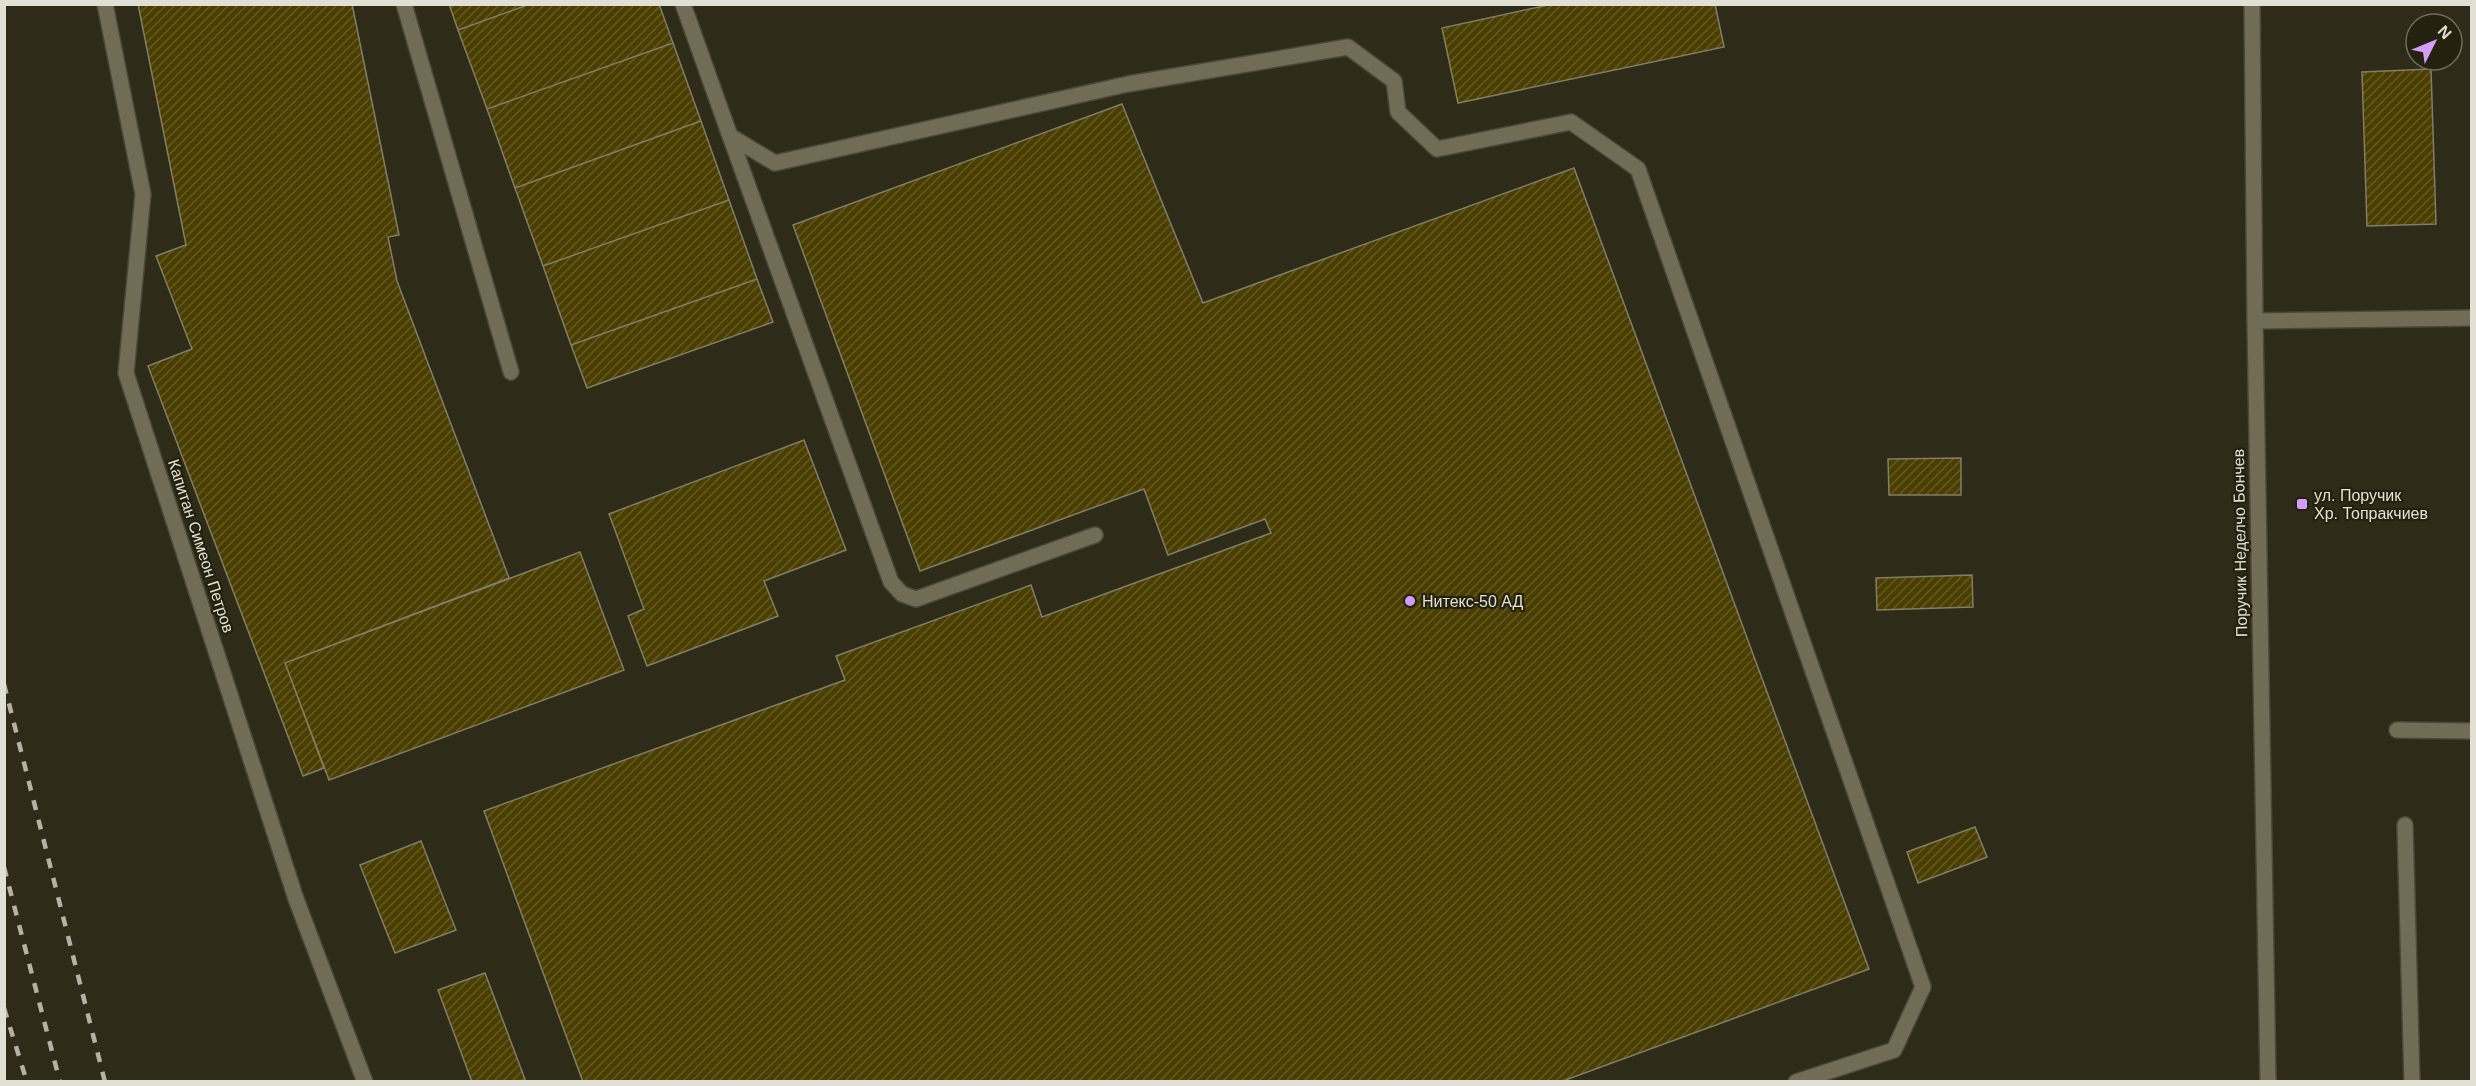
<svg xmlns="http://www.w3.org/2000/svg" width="2476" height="1086" font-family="Helvetica,sans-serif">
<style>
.building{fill:url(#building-hatch);stroke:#817d68;stroke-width:1.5}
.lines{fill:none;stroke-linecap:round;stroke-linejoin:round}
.minor-casing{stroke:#4b4836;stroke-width:18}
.minor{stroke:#706c55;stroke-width:15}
.rail{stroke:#b5b2a5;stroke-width:4.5;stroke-dasharray:10 10;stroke-linecap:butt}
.poi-dot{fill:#d29dfd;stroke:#24210e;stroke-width:2}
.labels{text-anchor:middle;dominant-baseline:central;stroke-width:4.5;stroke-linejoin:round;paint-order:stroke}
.poi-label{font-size:16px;fill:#e2e0d4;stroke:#24210e;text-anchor:start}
.street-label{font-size:16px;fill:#e2e0d4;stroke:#24210e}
</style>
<defs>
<pattern id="building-hatch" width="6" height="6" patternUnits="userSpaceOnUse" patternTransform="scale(1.5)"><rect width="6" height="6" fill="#4a3f00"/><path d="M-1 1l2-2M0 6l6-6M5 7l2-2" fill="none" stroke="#645a24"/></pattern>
</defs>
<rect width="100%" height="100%" fill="#2e2b18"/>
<!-- building -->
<path class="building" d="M138 4H352L399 235 388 237 397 281 509 578 285 663 324 768 303 776 148 366 192 349 156 256 186 245Z
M449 4H530L458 30Z
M530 4H659L673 43 487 109 458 30Z
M1553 4H1715L1724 47 1458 103 1442 28Z
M673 43 701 121 515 188 487 109Z
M2431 69 2436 224 2367 226 2362 72Z
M1122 104 1203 303 1574 168 1869 969 1560 1082H583L484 811 845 680 836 656 1031 585 1042 617 1271 533 1265 519 1168 555 1144 489 920 571 793 225Z
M701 121 729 200 543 266 515 188Z
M729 200 757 279 571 345 543 266Z
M757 279 773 322 587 388 571 345Z
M804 440 846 550 764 581 778 616 647 666 628 616 644 609 609 514Z
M1961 458V495H1889L1888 459Z
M580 552 624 670 329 780 285 663Z
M1972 575 1973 607 1877 610 1876 578Z
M1975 827 1987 857 1918 883 1907 852Z
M421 841 456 930 395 953 360 865Z
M485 973 526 1082H472L438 990Z"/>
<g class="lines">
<defs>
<path id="minor" d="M105 4 143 194 126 373 296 899 365 1082
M404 4 511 372
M683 4 730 136 775 163 1128 84 1348 47 1394 81 1398 112 1437 149 1571 122 1638 169 1923 987 1894 1050 1796 1082
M2252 4 2255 321 2268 1082
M730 136 891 582 902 594 916 599 1095 535
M2255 321 2472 318
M2397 730 2472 731
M2405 825 2412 1082"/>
</defs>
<!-- minor casing -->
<use href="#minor" class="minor-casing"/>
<!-- minor -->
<use href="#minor" class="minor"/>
<!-- rail -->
<path class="rail" d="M4 684 105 1082
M4 867 60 1082
M4 1008 27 1082"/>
</g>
<!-- markers -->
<g class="poi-dot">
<rect x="2296" y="498" width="12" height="12" rx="3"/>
<circle cx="1410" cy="601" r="6"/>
</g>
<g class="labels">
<!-- poi labels -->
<g class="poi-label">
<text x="2314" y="495">ул. Поручик<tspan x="2314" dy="18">Хр. Топракчиев</tspan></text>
<text x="1422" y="601">Нитекс-50 АД</text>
</g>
<!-- street labels -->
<g class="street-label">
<text transform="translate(2240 543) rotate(-91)">Поручик Неделчо Бончев</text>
<text transform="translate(201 546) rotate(72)">Капитан Симеон Петров</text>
</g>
</g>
<!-- border -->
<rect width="2476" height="1086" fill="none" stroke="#e2e0d4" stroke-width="12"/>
<!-- north arrow -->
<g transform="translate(2434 42) rotate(47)"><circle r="28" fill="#24210e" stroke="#706d5d" stroke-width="1.5"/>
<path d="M0-4.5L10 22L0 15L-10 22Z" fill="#d29dfd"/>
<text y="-9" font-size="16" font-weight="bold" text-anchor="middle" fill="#e2e0d4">N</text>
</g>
</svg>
